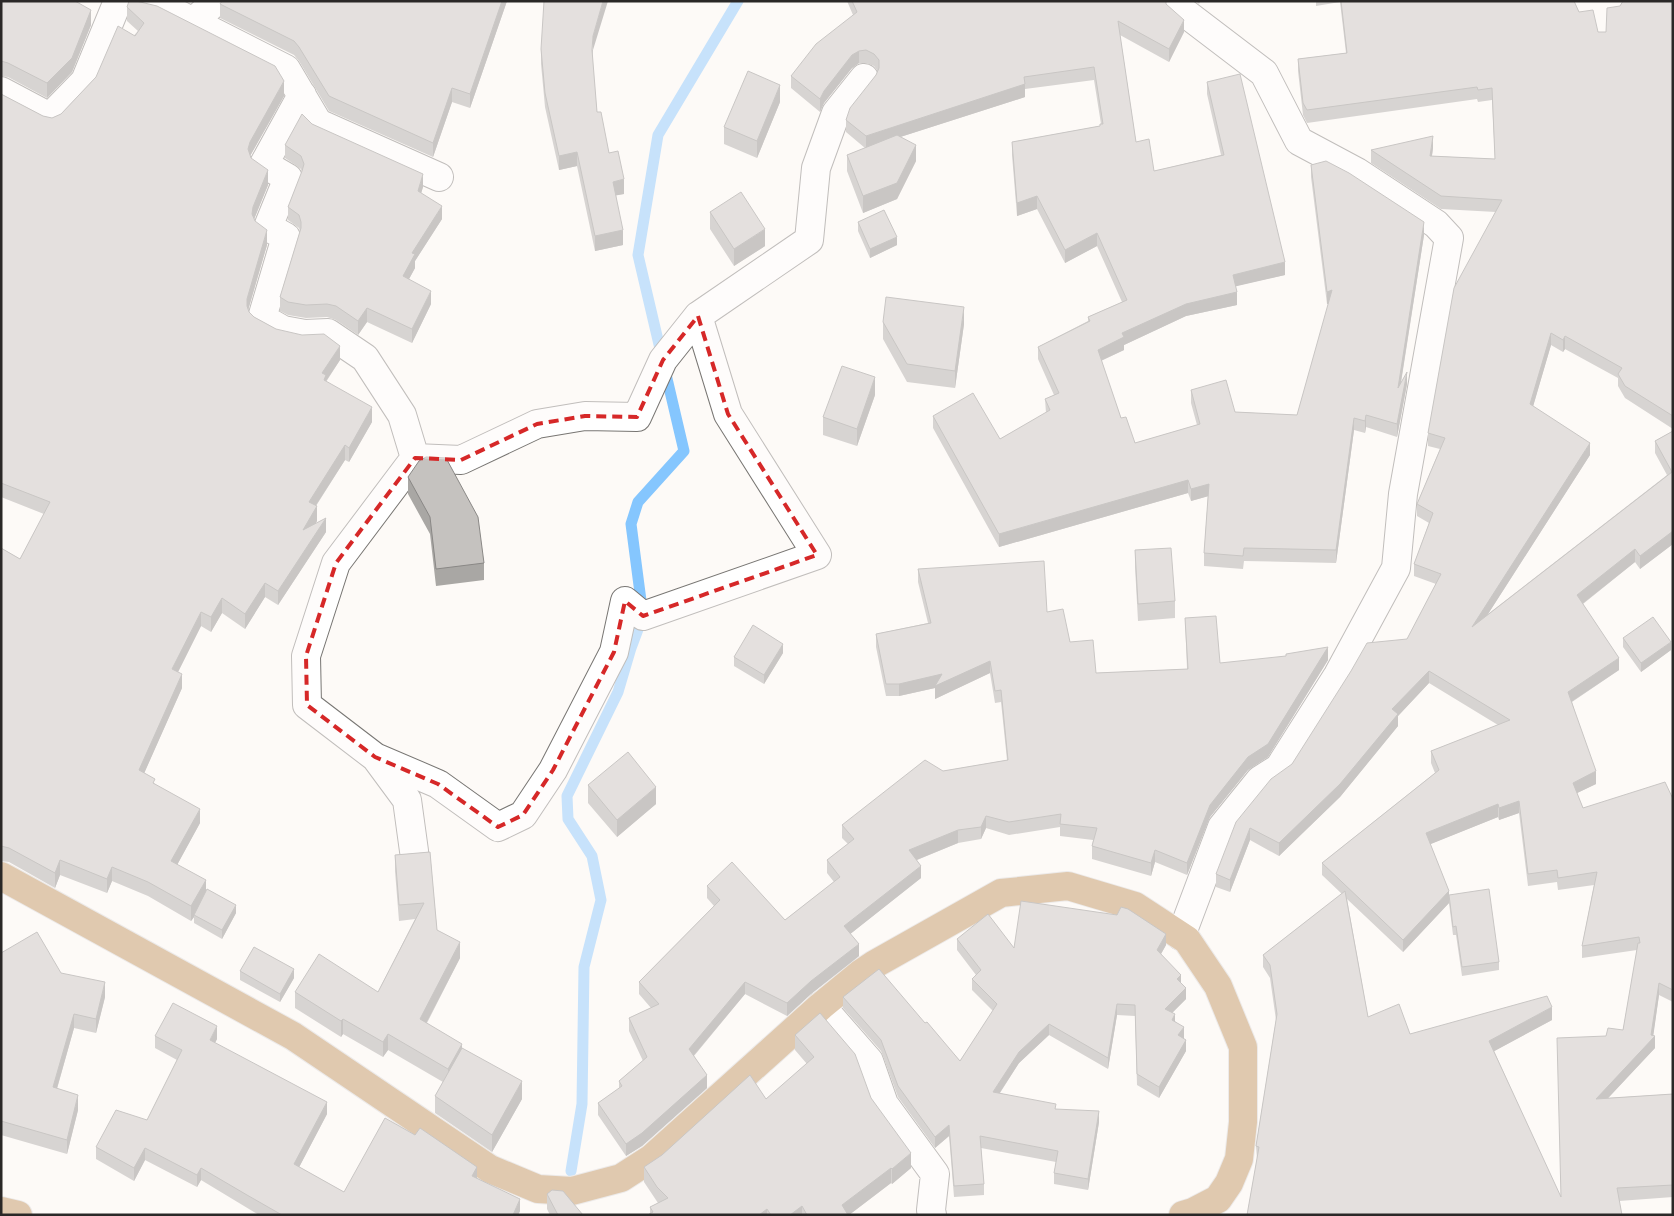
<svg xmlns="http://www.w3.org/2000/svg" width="1674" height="1216" font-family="'Open Sans',sans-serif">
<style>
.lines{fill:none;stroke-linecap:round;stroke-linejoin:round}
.stream{stroke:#85c6fe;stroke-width:11}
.minor-casing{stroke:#787673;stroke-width:30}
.highway-casing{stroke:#d9d8d8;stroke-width:30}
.minor{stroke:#fff;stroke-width:28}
.highway{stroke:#bc8f57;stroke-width:28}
.wall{fill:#a9a7a4;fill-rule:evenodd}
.shaded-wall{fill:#8a8886}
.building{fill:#c5c2bf;stroke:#8a8886}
.marked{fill:none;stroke:#d62828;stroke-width:4;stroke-dasharray:10 6;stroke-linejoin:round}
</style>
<rect width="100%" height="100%" fill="#fdfaf7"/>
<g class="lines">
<!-- stream -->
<path class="stream" d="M571 1171 582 1104 584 967 601 900 592 856 568 819 567 796 618 692 631 648 643 616 631 524 638 502 684 451 638 255 658 135 738 1"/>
<defs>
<path id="minor" d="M140 1 162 6 286 69 318 123 439 177
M1180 1V9L1264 73 1299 141 1357 172 1436 224 1449 238 1403 494 1396 568 1338 675 1279 768 1260 780 1222 827 1181 936
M193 22 216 1
M1 91 50 117 85 81 118 1
M302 95 264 164 288 178 268 227 286 237 262 318 283 330 305 334 328 333 365 358 402 415 415 458
M415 458 336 563 306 656 307 705 375 757 438 784 498 827 523 815 553 770 614 652 625 601 643 616 817 555 728 414 698 316
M415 458 461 460 537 424 585 416 637 417 663 360 698 316 809 240 816 168 836 113 864 78
M376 758 407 800 414 851
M821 1006 869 1061 884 1104 935 1174 931 1210 932 1215"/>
<path id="highway" d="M1 876 293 1036 490 1169 538 1189 572 1191 621 1178 652 1158 821 1006 860 974 875 964 1001 893 1068 886 1135 906 1187 940 1218 986 1243 1047V1122L1239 1159 1229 1183 1218 1199 1193 1212 1183 1215
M1 1211 18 1215"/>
</defs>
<!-- minor casing -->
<use href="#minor" class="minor-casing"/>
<!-- highway casing -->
<use href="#highway" class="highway-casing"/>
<!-- minor -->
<use href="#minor" class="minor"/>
<!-- highway -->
<use href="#highway" class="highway"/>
</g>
<!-- wall -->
<path class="wall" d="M1 1 91 25 72 72 47 98 8 77 1 76Z
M222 1H507L470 108 452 102 433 157 329 111 299 61 294 55 220 18V4Z
M847 1H1166V4L1184 32 1169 62 1120 35 1136 142 1154 171 1221 155 1207 94V82L1285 275 1235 286 1237 305 1186 316 1124 345V350L1101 361 1121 418 1135 443 1197 425 1191 403V390L1235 412 1297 415 1329 304H1327L1311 177V165L1424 235 1401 383 1407 384 1397 437 1366 427 1365 433 1354 430 1336 563 1244 561 1243 569 1204 566V553L1208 496 1191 501 1188 493 999 547 933 428V416L1000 439 1046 413 1045 399 1054 395 1038 359V347L1088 321V317L1122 302 1097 246 1065 263 1037 209 1017 216 1012 155V142L1100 126 1101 124 1094 80 1025 89V97L900 137 916 161 897 199 863 213 847 171V155L865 148 846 132V120L878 72 874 66 866 63H859L852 68 824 103 820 112 791 88V76L853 15Z
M1196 1H1229L1200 2 1199 4Z
M1316 1H1574L1579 12 1598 32H1606L1673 1V429L1625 398 1618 386V378L1565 349 1563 352 1551 345 1533 406 1590 455 1488 614 1667 475 1655 453V441L1673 431V544L1640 569 1635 562 1583 604 1619 670 1572 702 1596 784 1577 793 1583 808 1673 799V1002L1659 995 1653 1035 1655 1048 1608 1098 1673 1094V1197L1619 1201 1247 1215 1257 1159 1256 1146 1276 1020 1270 978 1263 967V955L1342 894 1322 875V863L1435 773 1431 763V751L1498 725 1429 683 1398 716V726L1340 797 1279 856 1250 840 1230 892 1216 887V874L1292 764 1407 639 1436 584 1414 576V564L1429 523 1417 516V504L1440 449 1428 446V433L1496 212 1441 209 1371 163V150L1433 148 1432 156 1495 159 1492 100 1478 102 1477 99 1307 123 1303 115 1298 71V59L1346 53 1340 2 1316 6ZM1519 813 1528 886 1557 882 1558 890 1594 885 1582 946V958L1637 950 1623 1030 1606 1036 1560 1197 1494 1051 1552 1020 1410 1034 1368 1017 1347 899 1403 952 1449 903 1453 935H1456L1462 976 1499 970V962L1449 895 1430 844 1498 817 1499 820Z
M127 7 284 96 250 156 268 185 254 219 267 245 248 310 249 312 254 317 276 329 340 360 326 382 372 422 349 462 345 460 316 506 317 521 315 524 326 532 278 605 265 597 245 629 222 613 211 632 201 626 178 672 182 688 144 773 155 784 200 823 177 865 206 893 236 913 222 939 194 923V917L191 921 148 896 112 881 107 893 60 875 55 888 9 862 1 861V548L20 559 44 514 1 497V94L43 116 52 118 61 114 96 77 138 31 127 21Z
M541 49 593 50 592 56 597 112 609 153 624 194 616 195 623 245 595 251 577 166 559 170 545 107 541 64Z
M780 102 757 158 724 144V127Z
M312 124 423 187 421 193 442 219 415 261V268L409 279 431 304 412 343 367 322 358 335 336 320 327 317 306 318 288 315 280 311V297L300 231 299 228 288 220V207L302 172 301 169 285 158V145Z
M710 212 765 246 734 266 710 229Z
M858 222 897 245 870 258 858 231Z
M883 322 964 324 955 388 907 382 883 339Z
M875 395 857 446 823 435V417Z
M408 477 484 563V580L436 586 430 534 408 494Z
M1135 550 1175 601V618L1138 621 1135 567Z
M918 569 1047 612 1070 642 1096 673 1187 669 1185 618 1220 663 1328 660 1268 757 1248 770 1210 817 1187 875 1155 862 1151 876 1092 859V846L1093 840 1060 836V827L1009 835 986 828 981 839 958 843 917 860 921 878 850 934 859 956 811 994 787 1016 745 994 694 1056 707 1088 642 1146 626 1156 598 1115V1103L619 1089V1081L643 1061 629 1031V1018L651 1008 639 994V982L714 906 707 898V886L785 920 834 882 827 873V860L848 844 842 838V825L943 771 1007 760 1001 702 995 703 990 673 935 699V688L899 696H886L876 647V634L928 623 918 582Z
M1623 638 1671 650 1641 672 1623 647Z
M783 653 764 684 734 666V657Z
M588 785 656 804 617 837 588 803Z
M430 852 437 930 460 958 427 1023 462 1048 522 1099 492 1152 435 1113V1096L443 1082 388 1050 383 1057 343 1034 341 1037 295 1008V992H378L415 919 399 921 395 871V855Z
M957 939 1014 948 1166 945 1161 954 1181 983 1186 999 1172 1013 1175 1021 1184 1038 1186 1051 1159 1098 1137 1085 1135 1016 1117 1015 1108 1069 1049 1035 1019 1063 1000 1093 1056 1109 1099 1122 1088 1190 1054 1184V1173L1056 1162 981 1148 984 1184V1195L954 1197 949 1136 935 1148 898 1097 881 1051 843 1008V997L925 1023 960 1061 993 1011 972 990V979L976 975 957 950Z
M1 953 61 973 105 997 96 1033 74 1028 57 1089 78 1110 67 1154 1 1135Z
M240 971 294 978 280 1002 240 980Z
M795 1035 871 1098 911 1168 892 1184 891 1183 849 1215H648L650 1213V1207L658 1203 644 1182V1167L766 1099 807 1064 795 1050Z
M155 1036 217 1039 215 1043 327 1114 299 1167 344 1192 477 1178 520 1211 518 1215H259L201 1180 197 1187 145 1160 134 1181 96 1159V1147L147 1120 177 1060 155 1048Z
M547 1194 583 1215H550L547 1209Z"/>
<!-- shaded-wall -->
<path class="shaded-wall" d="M502 1H507L470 108V94Z
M603 1H608L593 50 592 64 593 36Z
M91 10V25L72 72 47 98V83Z
M1184 20V32L1169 62V49Z
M859 51V63L852 68 824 103 820 112V99L824 91 852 55Z
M284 81V96L250 156 248 149 250 142Z
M1025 84V97L866 148V136Z
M780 85V102L757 158V141Z
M452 88V102L433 157V143Z
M1433 136V148L1430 168V156Z
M916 145V161L897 199 863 213V196Z
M577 152V166L559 170V156Z
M268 170V185L253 222 252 214 253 207Z
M423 174V187L418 204V191Z
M624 179V194L613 196V182Z
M1037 196V209L1017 216V203Z
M442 206V219L415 261V268L403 290V276L412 253Z
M1424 222V235L1398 400V388Z
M765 229V246L734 266V249Z
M267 230V245L247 314V299Z
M623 230V245L595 251V236Z
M1097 233V246L1065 263V250Z
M897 237V245L870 258V249Z
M1285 262V275L1233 287V275Z
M1332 290V303L1327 304V292Z
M431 291V304L412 343V329Z
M1237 292V305L1186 316 1124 345V350L1098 362V350L1122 333 1186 304Z
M964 307V324L955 388V371Z
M367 308V322L358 335V321Z
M1551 333V345L1530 417V404Z
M1565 336V349L1563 352V340Z
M340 346V360L326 381V390L322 373Z
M1407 372V384L1397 437V424Z
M875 377V395L857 446V429Z
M372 407V422L349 462V448Z
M1366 415V427L1365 433V421Z
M1354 418V430L1336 563V550Z
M1590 443V455L1472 639V627Z
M345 445V460L309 516V502Z
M1188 480V493L999 547V534Z
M1209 484V496L1191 501V489Z
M317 506V521L303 545V530Z
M326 518V532L278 605V591Z
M1673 531V544L1640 569V556Z
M1635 549V562L1577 608V595Z
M265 583V597L245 629V614Z
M222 598V613L211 632V617Z
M201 612V626L172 684V669Z
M1671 642V650L1641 672V663Z
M783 644V653L764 684V675Z
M1328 647V660L1268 757 1248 770 1210 817 1187 875V863L1210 805Z
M1619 658V670L1568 704V692Z
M990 661V673L935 699V688L899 696V684Z
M1429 671V683L1398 716V726L1340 797 1279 856V843L1392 709Z
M182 674V688L139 785V770Z
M1596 771V784L1573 795V783Z
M656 787V804L617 837V820Z
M1519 801V813L1499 820V808Z
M1498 804V817L1426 846V833Z
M200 809V823L171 876V861Z
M986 816V828L981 839V827Z
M1250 828V840L1230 892V880Z
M958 830V843L909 863V850Z
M1155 850V862L1151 876V863Z
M60 860V875L55 888V873Z
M921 866V878L844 939V926Z
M112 867V881L107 893V879Z
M206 880V895L194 915V917L191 921V906Z
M1449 891V903L1403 952V940Z
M236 905V913L222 939V930Z
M1166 934V945L1157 961V950Z
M460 942V958L420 1035V1019Z
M859 944V956L811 994 787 1016V1003L811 981Z
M294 969V978L280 1002V994Z
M1181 975V986L1177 979Z
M105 982V997L96 1033V1019Z
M745 982V994L689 1061V1049Z
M1659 983V995L1653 1038 1655 1036V1048L1596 1111V1099L1651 1035Z
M1186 988V999L1165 1020V1009Z
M1117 1004V1015L1108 1069V1058Z
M1552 1007V1020L1489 1054V1041Z
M74 1014V1028L53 1102V1087Z
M1175 1014V1025L1172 1020Z
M343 1019V1034L341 1037V1021Z
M1049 1024V1035L1019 1063 993 1103V1092L1019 1052Z
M217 1026V1039L210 1052V1040Z
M1184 1027V1038L1178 1046V1035Z
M388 1034V1050L383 1057V1042Z
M1186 1040V1051L1159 1098V1087Z
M462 1044V1059L448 1084V1069Z
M707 1075V1088L642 1146 626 1156V1144Z
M522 1081V1099L492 1152V1135Z
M78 1095V1110L67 1154V1140Z
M327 1102V1114L294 1177V1164Z
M1099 1111V1122L1088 1190V1179Z
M949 1125V1136L935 1148V1137Z
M145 1148V1160L134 1181V1168Z
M911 1153V1168L892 1184V1169Z
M477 1167V1179L472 1176Z
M201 1168V1180L197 1187V1175Z
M891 1168V1183L849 1215H842V1205Z
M520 1199V1211L518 1215H513Z
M802 1206V1215H790Z
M767 1209V1215H759Z"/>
<!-- building -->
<path class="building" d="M1 1H75L91 10 72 58 47 83 8 63 1 61Z
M129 1H136L157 6 275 66 284 81 250 142 248 149 251 158 268 170 253 207 252 214 255 221 267 230 247 299V306L249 312 254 317 276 329 302 335 324 334 340 346 322 373 326 375 324 380 372 407 349 448 345 445 309 502 317 506 303 530 326 518 278 591 265 583 245 614 222 598 211 617 201 612 172 669 182 674 139 770 155 779 153 783 200 809 171 861 206 880 191 906 148 882 112 867 107 879 60 860 55 873 9 848 1 846V548L20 559 50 502 1 483V94L43 116 52 118 61 114 96 77 118 26 135 36 144 23 127 7Z
M222 1H502L470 94 452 88 433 143 329 96 299 47 294 41 220 4Z
M544 1H603L593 36 592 50 597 112H601L609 153 618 151 624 179 613 182 623 230 595 236 577 152 559 156 545 93 541 49Z
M852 1H1166V4L1184 20 1169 49 1118 21 1136 142 1149 139 1154 171 1224 155 1207 82 1240 74 1285 262 1233 275 1237 292 1186 304 1122 333 1124 337 1098 350 1121 418 1126 417 1135 443 1200 424 1191 390 1226 380 1235 412 1297 415 1332 290 1327 292 1311 165 1326 161 1349 173 1424 222 1398 388 1407 372 1397 424 1366 415 1365 421 1354 418 1336 550 1244 548 1243 556 1204 553 1209 484 1191 489 1188 480 999 534 933 416 973 393 1000 439 1050 410 1045 399 1059 393 1038 347 1090 321 1088 317 1127 300 1097 233 1065 250 1037 196 1017 203 1012 142 1100 126V124H1103L1094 67 1024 77 1025 84 866 136 846 120 850 108 876 75 879 68V60L874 54 866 50 859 51 852 55 824 91 820 99 791 76 816 44 857 12Z
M1341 1H1574L1579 12 1593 10 1598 32H1606L1607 8 1620 6 1623 1H1673V416L1625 386 1618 374 1622 368 1565 336 1563 340 1551 333 1530 404 1590 443 1472 627 1672 472 1655 441 1673 431V531L1640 556 1635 549 1577 595 1619 658 1568 692 1596 771 1573 783 1583 808 1665 782 1673 799V990L1659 983 1651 1035 1655 1036 1596 1099 1673 1094V1185L1617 1188 1622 1215H1245H1247L1259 1147 1256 1146 1277 1014 1270 965 1263 955 1345 891 1368 1017 1399 1004 1410 1034 1547 996 1552 1007 1489 1041 1561 1197 1557 1038 1606 1036 1608 1028 1623 1030 1638 943H1640L1639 937 1582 946 1597 872 1558 878 1557 870 1528 874 1519 801 1499 808 1498 804 1426 833 1449 891 1403 940 1322 863 1439 770 1431 751 1510 720 1429 671 1392 709 1398 714 1340 784 1279 843 1250 828 1230 880 1216 874 1236 822 1271 779 1292 764 1351 671 1367 643 1407 639 1441 574 1414 564 1433 513 1417 504 1445 438 1428 433 1454 288 1502 200 1441 196 1371 150 1433 136 1430 156 1495 159 1492 88 1478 90 1477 87 1307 110 1303 103 1298 59 1347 53Z
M748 71 780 85 757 141 724 127Z
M302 114 312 124 423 174 418 191 442 206 412 253 415 254 403 276 431 291 412 329 367 308 358 321 336 306 327 304 306 305 288 302 280 297 301 228V222L299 215 288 207 302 171 304 164 301 156 285 145Z
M897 135 916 145 897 183 863 196 847 155Z
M741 192 765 229 734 249 710 212Z
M884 210 897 237 870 249 858 222Z
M886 297 964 307 955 371 907 364 883 322Z
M842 366 875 377 857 429 823 417Z
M426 457 446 458 478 517 484 563 436 569 430 517 408 477 419 461Z
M1171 548 1175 601 1138 604 1135 550Z
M1044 561 1047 612 1063 609 1070 642 1093 640 1096 673 1188 669 1185 618 1216 616 1220 663 1286 656V654L1328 647 1268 744 1248 757 1210 805 1187 863 1155 850 1151 863 1092 846 1097 828 1060 824 1061 814 1009 822 986 816 981 827 958 830 909 850 921 866 844 926 859 944 811 981 787 1003 745 982 689 1049 707 1075 642 1133 626 1144 598 1103 622 1086 619 1081 647 1057 629 1018 659 1004 639 982 720 900 707 886 732 862 785 920 840 877 827 860 854 839 842 825 925 760 943 771 1008 760 1001 690 995 691 990 661 935 686 942 674 899 684H886L876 634 931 623 918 569Z
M1653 617 1671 642 1641 663 1623 638Z
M753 625 783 644 764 675 734 657Z
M628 752 656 787 617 820 588 785Z
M430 852 437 930 460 942 420 1019 462 1044 448 1069 388 1034 383 1042 343 1019 341 1021 295 992 319 954 378 992 424 903 399 905 395 855Z
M207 889 236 905 222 930 194 915Z
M1489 889 1499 962 1462 967 1456 926 1453 927 1449 895Z
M1021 901 1117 915 1121 907 1128 909 1166 934 1157 950 1181 975 1177 979 1186 988 1165 1009 1175 1014 1172 1020 1184 1027 1178 1035 1186 1040 1159 1087 1137 1074 1135 1005 1117 1004 1108 1058 1049 1024 1019 1052 993 1092 1056 1104 1055 1109 1099 1111 1088 1179 1054 1173 1058 1151 980 1136 984 1184 954 1186 949 1125 935 1137 898 1086 881 1040 843 997 879 969 925 1023 927 1022 960 1061 997 1004 972 979 981 970 957 939 988 914 1014 948Z
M37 932 61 973 105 982 96 1019 74 1014 53 1087 78 1095 67 1140 1 1121V953Z
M254 947 294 969 280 994 240 971Z
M173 1003 217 1026 210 1040 327 1102 294 1164 344 1192 385 1118 415 1135 420 1128 477 1167 472 1176 520 1199 513 1215H282L247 1195 201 1168 197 1175 145 1148 134 1168 96 1147 116 1110 147 1120 182 1050 155 1036Z
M820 1013 855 1054 871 1098 911 1153 892 1169 891 1168 842 1205 848 1215H807L802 1206 790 1215H771L767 1209 759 1215H648L653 1212 650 1207 668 1198 657 1187 644 1167 662 1155 750 1075 766 1099 814 1057 795 1035Z
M462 1048 522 1081 492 1135 435 1096Z
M552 1190 563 1191 583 1215H558L547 1194Z"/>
<!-- marked area -->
<path d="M0 0H1674V1216H0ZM698 316 728 414 817 555 643 616 625 601 614 652 553 770 523 815 498 827 438 784 375 757 307 705 306 656 336 563 415 458 461 460 537 424 585 416 637 417 663 360Z" fill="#fdfaf7" fill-opacity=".55" fill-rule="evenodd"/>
<path class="marked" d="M698 316 728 414 817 555 643 616 625 601 614 652 553 770 523 815 498 827 438 784 375 757 307 705 306 656 336 563 415 458 461 460 537 424 585 416 637 417 663 360Z"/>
<!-- border -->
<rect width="1674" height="1216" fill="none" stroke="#2a2827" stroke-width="5"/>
</svg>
